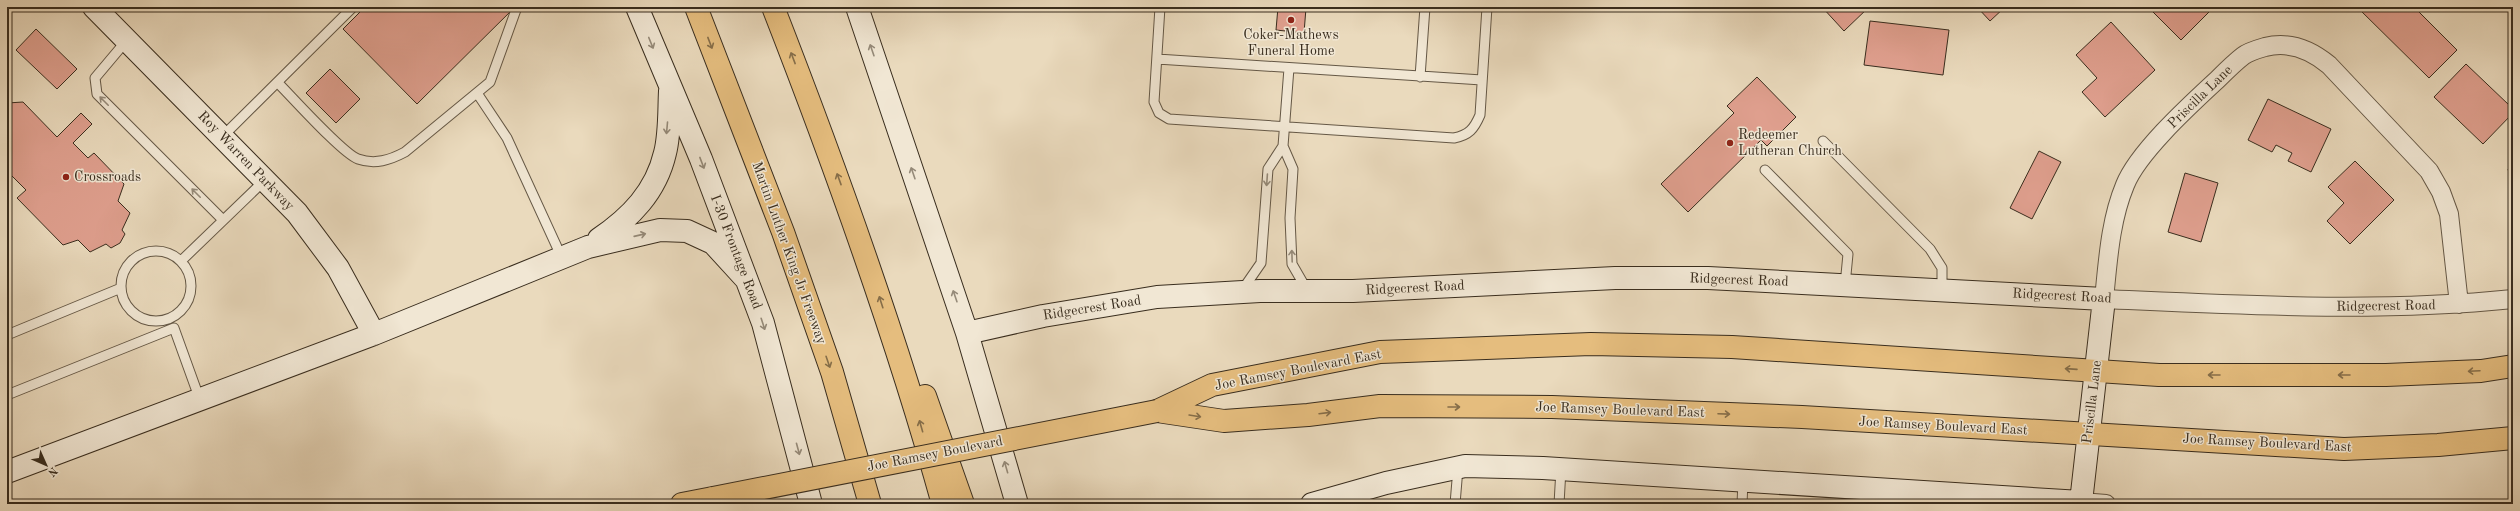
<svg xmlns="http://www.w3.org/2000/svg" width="2520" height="511" font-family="'Old Standard TT',serif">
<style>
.building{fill:#df9f8e;stroke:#392d1e}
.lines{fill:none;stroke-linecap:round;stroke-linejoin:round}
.lane-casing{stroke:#655846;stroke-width:11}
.street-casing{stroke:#655846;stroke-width:20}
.secondary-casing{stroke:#392d1e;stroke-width:24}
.highway-casing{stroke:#392d1e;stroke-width:24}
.lane{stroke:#f1e7d4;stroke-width:9}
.street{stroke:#f1e7d4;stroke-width:18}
.secondary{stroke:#f1e7d4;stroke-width:22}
.highway{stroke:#e5bd7e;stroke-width:22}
.highway-bridge-casing{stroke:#392d1e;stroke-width:24;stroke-linecap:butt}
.highway-bridge{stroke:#e5bd7e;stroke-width:22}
.oneway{stroke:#958a79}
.oneway2{stroke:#866e49}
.poi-dot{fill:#8f2418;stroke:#f1e7d4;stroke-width:1.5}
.labels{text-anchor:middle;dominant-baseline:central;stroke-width:3;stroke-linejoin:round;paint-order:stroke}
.poi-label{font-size:14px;fill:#392d1e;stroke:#f1e7d4;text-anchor:start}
.street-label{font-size:14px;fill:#392d1e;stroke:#f1e7d4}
</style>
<rect width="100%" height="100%" fill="#eadabd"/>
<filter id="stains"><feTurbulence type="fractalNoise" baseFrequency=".005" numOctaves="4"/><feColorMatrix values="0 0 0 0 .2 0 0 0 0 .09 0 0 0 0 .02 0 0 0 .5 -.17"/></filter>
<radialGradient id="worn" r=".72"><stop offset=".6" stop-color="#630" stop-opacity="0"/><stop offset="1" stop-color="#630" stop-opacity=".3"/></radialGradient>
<!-- building -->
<path class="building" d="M365 7H515L417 104 343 29Z
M1278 7H1323L1322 10 1306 8 1304 33 1276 30Z
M1822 7H1869L1844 31Z
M1977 7H2005L1990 21Z
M2157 7H2214L2181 40 2153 12Z
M2414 7 2457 50 2429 78 2358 8Z
M1870 21 1949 30 1943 75 1864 65Z
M2111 22 2155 70 2105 117 2082 92 2097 78 2076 55Z
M36 29 77 69 57 89 16 50Z
M2466 64 2509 105 2513 101V113L2483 144 2434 97Z
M330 69 360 99 336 123 306 93Z
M1757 77 1796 117 1767 146 1761 140 1688 212 1661 184 1734 113 1727 106Z
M2268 99 2331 129 2311 172 2288 161 2292 153 2276 145 2272 152 2248 140Z
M23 102 57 137 81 113 92 124 73 143 88 158 94 153 124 184 118 201 130 213 122 230 125 234 120 243 111 248 106 244 90 252 78 240 63 245 17 198 26 190 7 171V103Z
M2039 151 2061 162 2032 219 2010 208Z
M2355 161 2394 200 2350 244 2327 221 2344 203 2328 187Z
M2513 167V189L2508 169Z
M2185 173 2218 183 2201 242 2168 232Z"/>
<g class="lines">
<defs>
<path id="lane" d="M1160 7 1154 102 1159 113 1169 119 1454 138C1469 135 1474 129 1480 115L1487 7
M127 40 95 78 97 94 223 220
M1157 59 1482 80
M1289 68 1283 146 1293 169 1290 218 1292 264 1307 290
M1420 77 1425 7
M278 83C292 97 343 154 358 159 375 165 390 160 405 152L490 82 517 7
M477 93 507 138 562 258
M223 136 353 7
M1823 141 1930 249 1942 268V290
M1765 170 1848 254 1845 285
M121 286a35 35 0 1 1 70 0a35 35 0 1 1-70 0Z
M181 261 265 180
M1243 289 1261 263 1268 169 1283 146
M7 335 121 288
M7 395 174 328 200 400
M1455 504 1458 468
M1559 504 1561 469
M1742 504 1743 481
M1884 504 1885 490"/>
<path id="street" d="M2459 304 2449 214 2441 192 2429 171 2329 65C2311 50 2289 41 2265 47 2258 49 2248 52 2243 56 2234 63 2226 71 2218 79 2191 104 2138 152 2125 185 2110 221 2108 261 2104 299 2241 305 2376 313 2513 299
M2081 502 2106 504"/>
<path id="secondary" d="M94 7 297 213 338 268 374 334
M637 7 701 159 763 323 811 504
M857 7 967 333 1017 504
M599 239C630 218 656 192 665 153 670 134 669 111 670 91
M967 333 1043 316 1157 297 1260 291H1353L1615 278H1708L2104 299 2081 502 1543 468 1465 466 1386 483 1312 504
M7 472 374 334 588 247 660 230 687 231 713 243 745 278"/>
<path id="highway" d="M696 7 783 232 832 372 870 504
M773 7C837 171 896 335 943 504
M925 396 963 504
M1157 411 1212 385 1380 352 1591 344 1732 347 2159 375H2386L2481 371 2513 366
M1157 411 1224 421 1308 415 1380 406 1552 407 1802 417 2344 449 2438 445 2513 438
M682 504 713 498"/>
</defs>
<!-- lane casing -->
<use href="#lane" class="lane-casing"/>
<!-- street casing -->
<use href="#street" class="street-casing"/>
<!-- secondary casing -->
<use href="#secondary" class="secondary-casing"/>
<!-- highway casing -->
<use href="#highway" class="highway-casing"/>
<!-- lane -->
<use href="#lane" class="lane"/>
<!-- street -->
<use href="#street" class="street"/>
<!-- secondary -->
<use href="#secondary" class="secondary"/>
<!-- highway -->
<use href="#highway" class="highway"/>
<defs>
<path id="highway-bridge" d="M713 498 1157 411"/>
</defs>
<!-- highway-bridge casing -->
<use href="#highway-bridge" class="highway-bridge-casing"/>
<!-- highway-bridge -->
<use href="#highway-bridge" class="highway-bridge"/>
</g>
<!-- one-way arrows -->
<defs><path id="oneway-shaft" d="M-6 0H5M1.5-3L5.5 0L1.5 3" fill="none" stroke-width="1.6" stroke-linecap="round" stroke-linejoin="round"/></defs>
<g class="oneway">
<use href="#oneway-shaft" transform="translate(651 43) rotate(68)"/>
<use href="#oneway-shaft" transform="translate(872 50) rotate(-109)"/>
<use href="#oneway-shaft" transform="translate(104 101) rotate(-135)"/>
<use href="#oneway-shaft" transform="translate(667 128) rotate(95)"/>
<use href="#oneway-shaft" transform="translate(702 163) rotate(69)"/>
<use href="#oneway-shaft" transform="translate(913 173) rotate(-109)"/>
<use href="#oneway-shaft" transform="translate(1267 180) rotate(94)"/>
<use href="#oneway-shaft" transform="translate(196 193) rotate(-135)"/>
<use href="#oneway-shaft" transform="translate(640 235) rotate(-13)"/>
<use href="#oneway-shaft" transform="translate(1292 256) rotate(-92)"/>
<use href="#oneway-shaft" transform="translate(955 296) rotate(-109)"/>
<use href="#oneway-shaft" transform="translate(763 324) rotate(72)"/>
<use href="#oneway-shaft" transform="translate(798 449) rotate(75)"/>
<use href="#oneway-shaft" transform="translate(1006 467) rotate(-106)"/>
</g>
<g class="oneway2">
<use href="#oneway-shaft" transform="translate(710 43) rotate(69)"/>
<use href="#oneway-shaft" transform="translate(793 58) rotate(-111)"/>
<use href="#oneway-shaft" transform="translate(839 179) rotate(-110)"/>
<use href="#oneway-shaft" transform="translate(881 302) rotate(-108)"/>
<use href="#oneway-shaft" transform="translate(828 362) rotate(71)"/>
<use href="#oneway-shaft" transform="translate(2071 369) rotate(-176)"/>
<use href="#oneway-shaft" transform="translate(2474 371) rotate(177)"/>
<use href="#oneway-shaft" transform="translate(2214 375) rotate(-180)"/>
<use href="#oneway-shaft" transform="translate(2344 375) rotate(-180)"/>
<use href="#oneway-shaft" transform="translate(1454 407)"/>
<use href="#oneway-shaft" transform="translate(1325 413) rotate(-7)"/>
<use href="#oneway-shaft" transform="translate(1724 414) rotate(2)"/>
<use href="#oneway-shaft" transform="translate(1195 416) rotate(9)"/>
<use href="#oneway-shaft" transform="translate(921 426) rotate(-106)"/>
</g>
<!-- markers -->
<g class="poi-dot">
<circle cx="1291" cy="20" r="4"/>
<circle cx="1730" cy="143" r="4"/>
<circle cx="66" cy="177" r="4"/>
</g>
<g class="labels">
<!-- poi labels -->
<g class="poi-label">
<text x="1291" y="35" text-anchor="middle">Coker-Mathews<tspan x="1291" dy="16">Funeral Home</tspan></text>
<text x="1738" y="135">Redeemer<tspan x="1738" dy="16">Lutheran Church</tspan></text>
<text x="74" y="177">Crossroads</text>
</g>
<!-- street labels -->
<g class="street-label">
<text transform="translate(2200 97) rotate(-44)">Priscilla Lane</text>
<text transform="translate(246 161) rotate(46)">Roy Warren Parkway</text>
<text transform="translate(736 252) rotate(69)">I-30 Frontage Road</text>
<text transform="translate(789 253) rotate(70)">Martin Luther King Jr Freeway</text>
<text transform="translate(1739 280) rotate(2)">Ridgecrest Road</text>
<text transform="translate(1415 288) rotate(-3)">Ridgecrest Road</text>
<text transform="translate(2062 296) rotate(3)">Ridgecrest Road</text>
<text transform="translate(2386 306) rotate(-1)">Ridgecrest Road</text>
<text transform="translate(1092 308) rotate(-9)">Ridgecrest Road</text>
<text transform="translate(1298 370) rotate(-11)">Joe Ramsey Boulevard East</text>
<text transform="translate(2092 402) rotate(-83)">Priscilla Lane</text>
<text transform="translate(1620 410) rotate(2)">Joe Ramsey Boulevard East</text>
<text transform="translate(1943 426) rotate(3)">Joe Ramsey Boulevard East</text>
<text transform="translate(2267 443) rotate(3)">Joe Ramsey Boulevard East</text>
<text transform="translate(935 454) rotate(-11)">Joe Ramsey Boulevard</text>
</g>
</g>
<!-- margin -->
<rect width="2520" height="511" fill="none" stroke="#eadabd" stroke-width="24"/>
<rect x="8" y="8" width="2504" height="495" fill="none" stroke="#392d1e" stroke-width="2"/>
<rect x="12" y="12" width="2496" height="487" fill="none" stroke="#392d1e"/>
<!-- north arrow -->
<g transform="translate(46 465) rotate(135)" stroke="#f1e7d4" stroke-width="3" paint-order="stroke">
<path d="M0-3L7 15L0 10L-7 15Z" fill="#392d1e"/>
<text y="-6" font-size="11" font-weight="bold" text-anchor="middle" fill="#392d1e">N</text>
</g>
<rect width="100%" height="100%" filter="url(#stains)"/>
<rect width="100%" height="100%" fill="url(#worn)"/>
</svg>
